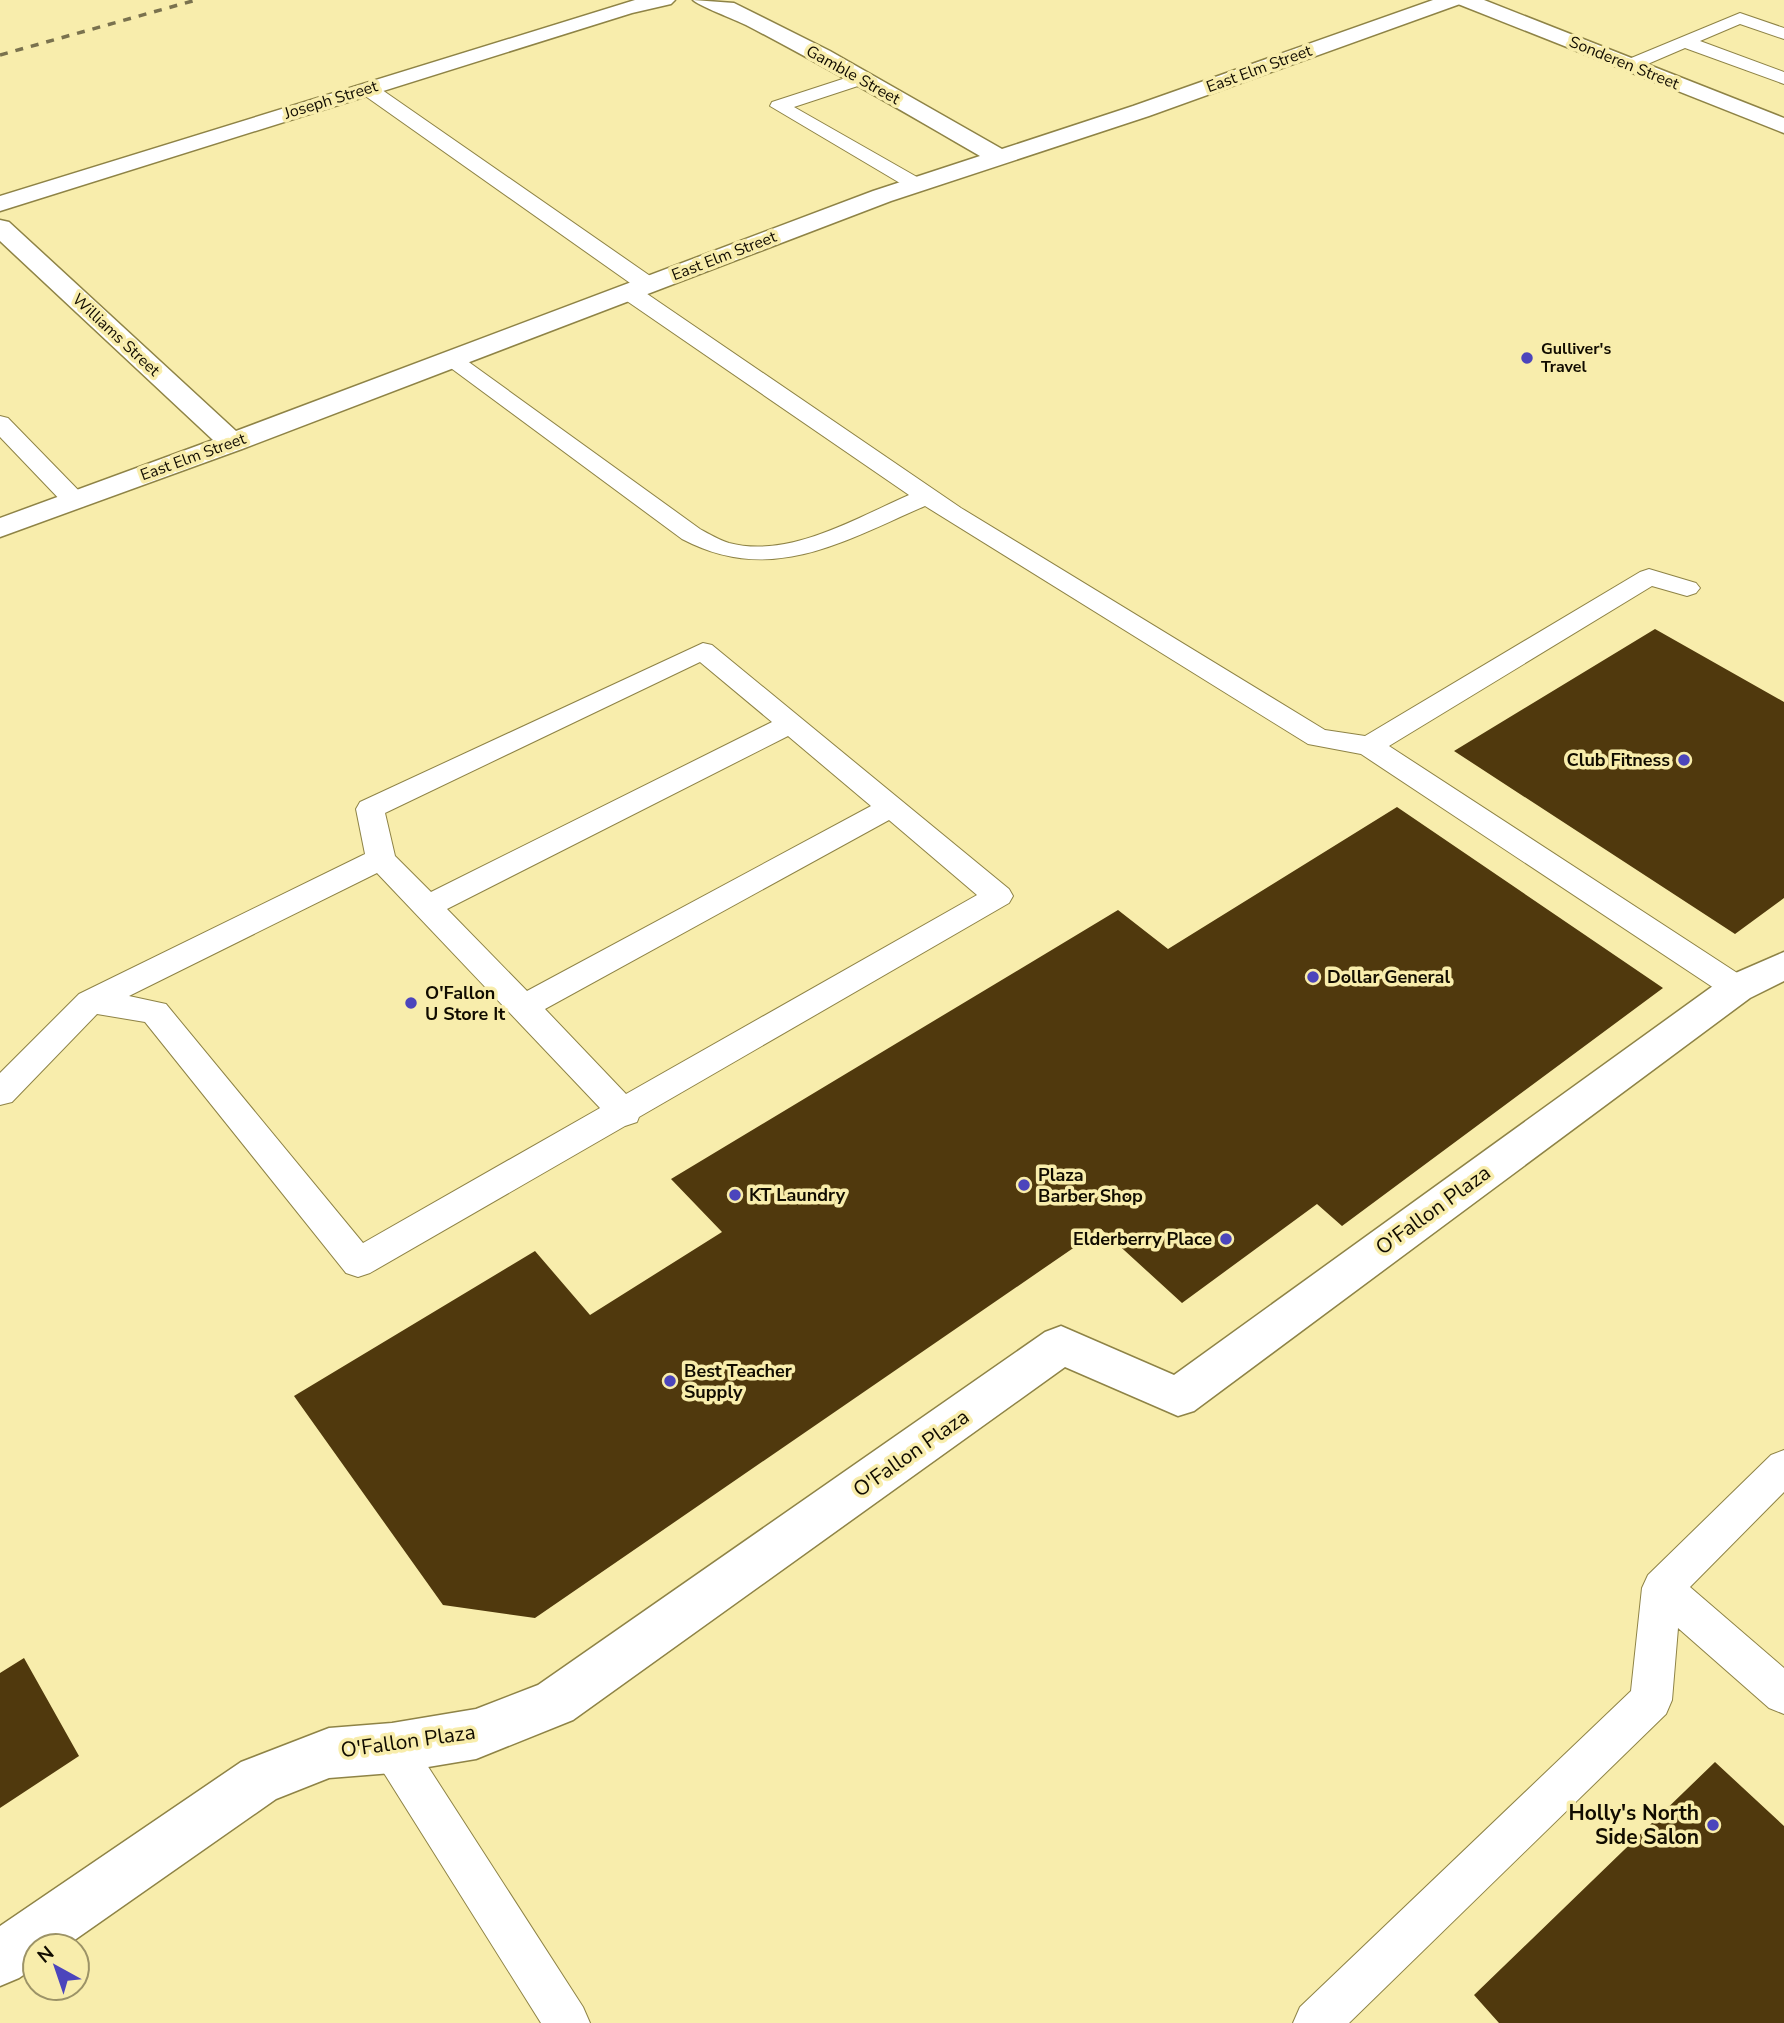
<svg xmlns="http://www.w3.org/2000/svg" width="1784" height="2023" font-family="'Nunito Sans',sans-serif">
<style>
.building{fill:#50390d}
.lines{fill:none;stroke-linecap:round;stroke-linejoin:round}
.service-casing{stroke:#8e8346;stroke-width:2}
.minor-casing{stroke:#8e8346;stroke-width:3}
.tertiary-casing{stroke:#8e8346;stroke-width:3}
.service{fill:#fff;fill-rule:evenodd}
.minor{fill:#fff;fill-rule:evenodd}
.tertiary{fill:#fff;fill-rule:evenodd}
.rail{stroke:#7a724e;stroke-width:3.5;stroke-dasharray:8 8;stroke-linecap:butt}
.poi-dot{fill:#4c45bc;stroke:#f8edac;stroke-width:2.5}
.labels{text-anchor:middle;dominant-baseline:central;stroke-width:7;stroke-linejoin:round;paint-order:stroke}
.far-street-label{font-size:16px;fill:#110c00;stroke:#f8edac}
.far-poi-label{font-size:16px;font-weight:bold;fill:#110c00;stroke:#f8edac;text-anchor:start}
.poi-label{font-size:18px;font-weight:bold;fill:#110c00;stroke:#f8edac;text-anchor:start}
.near-street-label{font-size:21px;fill:#110c00;stroke:#f8edac}
.near-poi-label{font-size:21px;font-weight:bold;fill:#110c00;stroke:#f8edac;text-anchor:end}
</style>
<rect width="100%" height="100%" fill="#f8edac"/>
<!-- building -->
<path class="building" d="M1655 629 1784 702V898L1735 934 1454 751Z
M1397 807 1663 988 1342 1226 1317 1204 1182 1303 1101 1229 535 1618 443 1605 294 1396 535 1251 590 1315 722 1232 671 1179 1118 910 1168 949Z
M24 1658 79 1756 0 1808V1673Z
M1715 1762 1784 1826V2023H1499L1474 1995Z"/>
<g class="lines">
<defs>
<path id="service" d="M1740 13 1784 28V39L1740 24 1700 41 1784 72V84L1685 48 1636 69 1630 70 1621 65 1624 61Z
M861 73 870 79 867 83 794 107 924 181 927 185 924 189H910L770 106 772 102Z
M368 83 375 85 656 280 659 285 656 290H640L361 93 359 89Z
M629 286 637 287 961 508 1325 730 1365 736 1640 572 1649 569 1696 583 1700 588 1696 593 1687 596 1652 586 1389 746 1748 980 1753 988 1748 996 1737 999 1726 996 1361 754 1308 744 925 506C842 542 771 586 682 539L440 360 443 355H459L700 529C709 534 719 540 729 543 789 559 856 518 909 495L621 297 618 292 621 287Z
M0 416 8 418 84 496 87 501 84 506 75 508 66 506 0 437Z
M703 643 712 645 1009 889 1013 896 1009 903 639 1117 637 1122 625 1126 370 1273 358 1277 346 1273 145 1022 97 1014 12 1102 0 1105V1073L79 994 365 854 356 809 360 802ZM700 662 772 722 431 892 395 856 385 813ZM788 736 871 806 527 991 447 909ZM889 820 977 895 626 1094 545 1009ZM377 873 600 1108 363 1243 166 1004 129 996Z
M1784 1450V1492L1690 1587 1784 1668V1714L1769 1708 1678 1628 1672 1700 1666 1714 1349 2023H1293L1300 2007 1631 1691 1642 1588 1648 1575 1771 1455Z
M392 1728 407 1734 583 2007 590 2023H541L377 1762 371 1748 377 1734Z"/>
<path id="minor" d="M635 0H675L671 4 632 13 0 211V196Z
M693 0 734 3 830 51 1002 149 1133 106 1433 0H1464L1460 4 1149 116 891 201 242 449 0 537V518L213 440 0 241V220L9 222 236 431 873 191 980 156C902 111 825 66 746 25 736 20 697 5 693 0Z
M1784 952V981L1750 998 1194 1411 1178 1416 1065 1367 573 1720 476 1759 392 1773 329 1778 276 1799 66 1946H35V1967L19 1978 0 1986V1926L241 1762 329 1728 392 1723 476 1709 538 1685 1045 1332 1061 1326 1174 1375 1724 978Z"/>
<path id="tertiary" d="M1454 0H1484L1784 118V133L1458 4Z"/>
</defs>
<!-- service casing -->
<use href="#service" class="service-casing"/>
<!-- minor casing -->
<use href="#minor" class="minor-casing"/>
<!-- tertiary casing -->
<use href="#tertiary" class="tertiary-casing"/>
<!-- service -->
<use href="#service" class="service"/>
<!-- minor -->
<use href="#minor" class="minor"/>
<!-- tertiary -->
<use href="#tertiary" class="tertiary"/>
<!-- rail -->
<path class="rail" d="M0 55 196 0"/>
</g>
<!-- markers -->
<g class="poi-dot">
<circle cx="1527" cy="358" r="7"/>
<circle cx="1684" cy="760" r="7"/>
<circle cx="1313" cy="977" r="7"/>
<circle cx="411" cy="1003" r="7"/>
<circle cx="1024" cy="1185" r="7"/>
<circle cx="735" cy="1195" r="7"/>
<circle cx="1226" cy="1239" r="7"/>
<circle cx="670" cy="1381" r="7"/>
<circle cx="1713" cy="1825" r="7"/>
</g>
<g class="labels">
<!-- far-street labels -->
<g class="far-street-label">
<text transform="translate(1624 63) rotate(22)">Sonderen Street</text>
<text transform="translate(1259 69) rotate(-20)">East Elm Street</text>
<text transform="translate(853 75) rotate(29)">Gamble Street</text>
<text transform="translate(331 100) rotate(-17)">Joseph Street</text>
<text transform="translate(724 256) rotate(-21)">East Elm Street</text>
<text transform="translate(116 335) rotate(43)">Williams Street</text>
<text transform="translate(193 457) rotate(-20)">East Elm Street</text>
</g>
<!-- far-poi labels -->
<g class="far-poi-label">
<text x="1541" y="349">Gulliver's<tspan x="1541" dy="18">Travel</tspan></text>
</g>
<!-- poi labels -->
<g class="poi-label">
<text x="1670" y="760" text-anchor="end">Club Fitness</text>
<text x="1327" y="977">Dollar General</text>
<text x="425" y="993">O'Fallon<tspan x="425" dy="21">U Store It</tspan></text>
<text x="1038" y="1175">Plaza<tspan x="1038" dy="21">Barber Shop</tspan></text>
<text x="749" y="1195">KT Laundry</text>
<text x="1212" y="1239" text-anchor="end">Elderberry Place</text>
<text x="684" y="1371">Best Teacher<tspan x="684" dy="21">Supply</tspan></text>
</g>
<!-- near-street labels -->
<g class="near-street-label">
<text transform="translate(1433 1210) rotate(-36)">O'Fallon Plaza</text>
<text transform="translate(911 1453) rotate(-35)">O'Fallon Plaza</text>
<text transform="translate(408 1741) rotate(-8)">O'Fallon Plaza</text>
</g>
<!-- near-poi labels -->
<g class="near-poi-label">
<text x="1699" y="1813">Holly's North<tspan x="1699" dy="24">Side Salon</tspan></text>
</g>
</g>
<!-- north arrow -->
<g transform="translate(56 1967) rotate(320)"><circle r="33" fill="#f8edac" stroke="#9c9367" stroke-width="2"/>
<path d="M0-5L12 26L0 18L-12 26Z" fill="#4c45bc"/>
<text y="-10" font-size="19" font-weight="bold" text-anchor="middle" fill="#110c00">N</text>
</g>
</svg>
